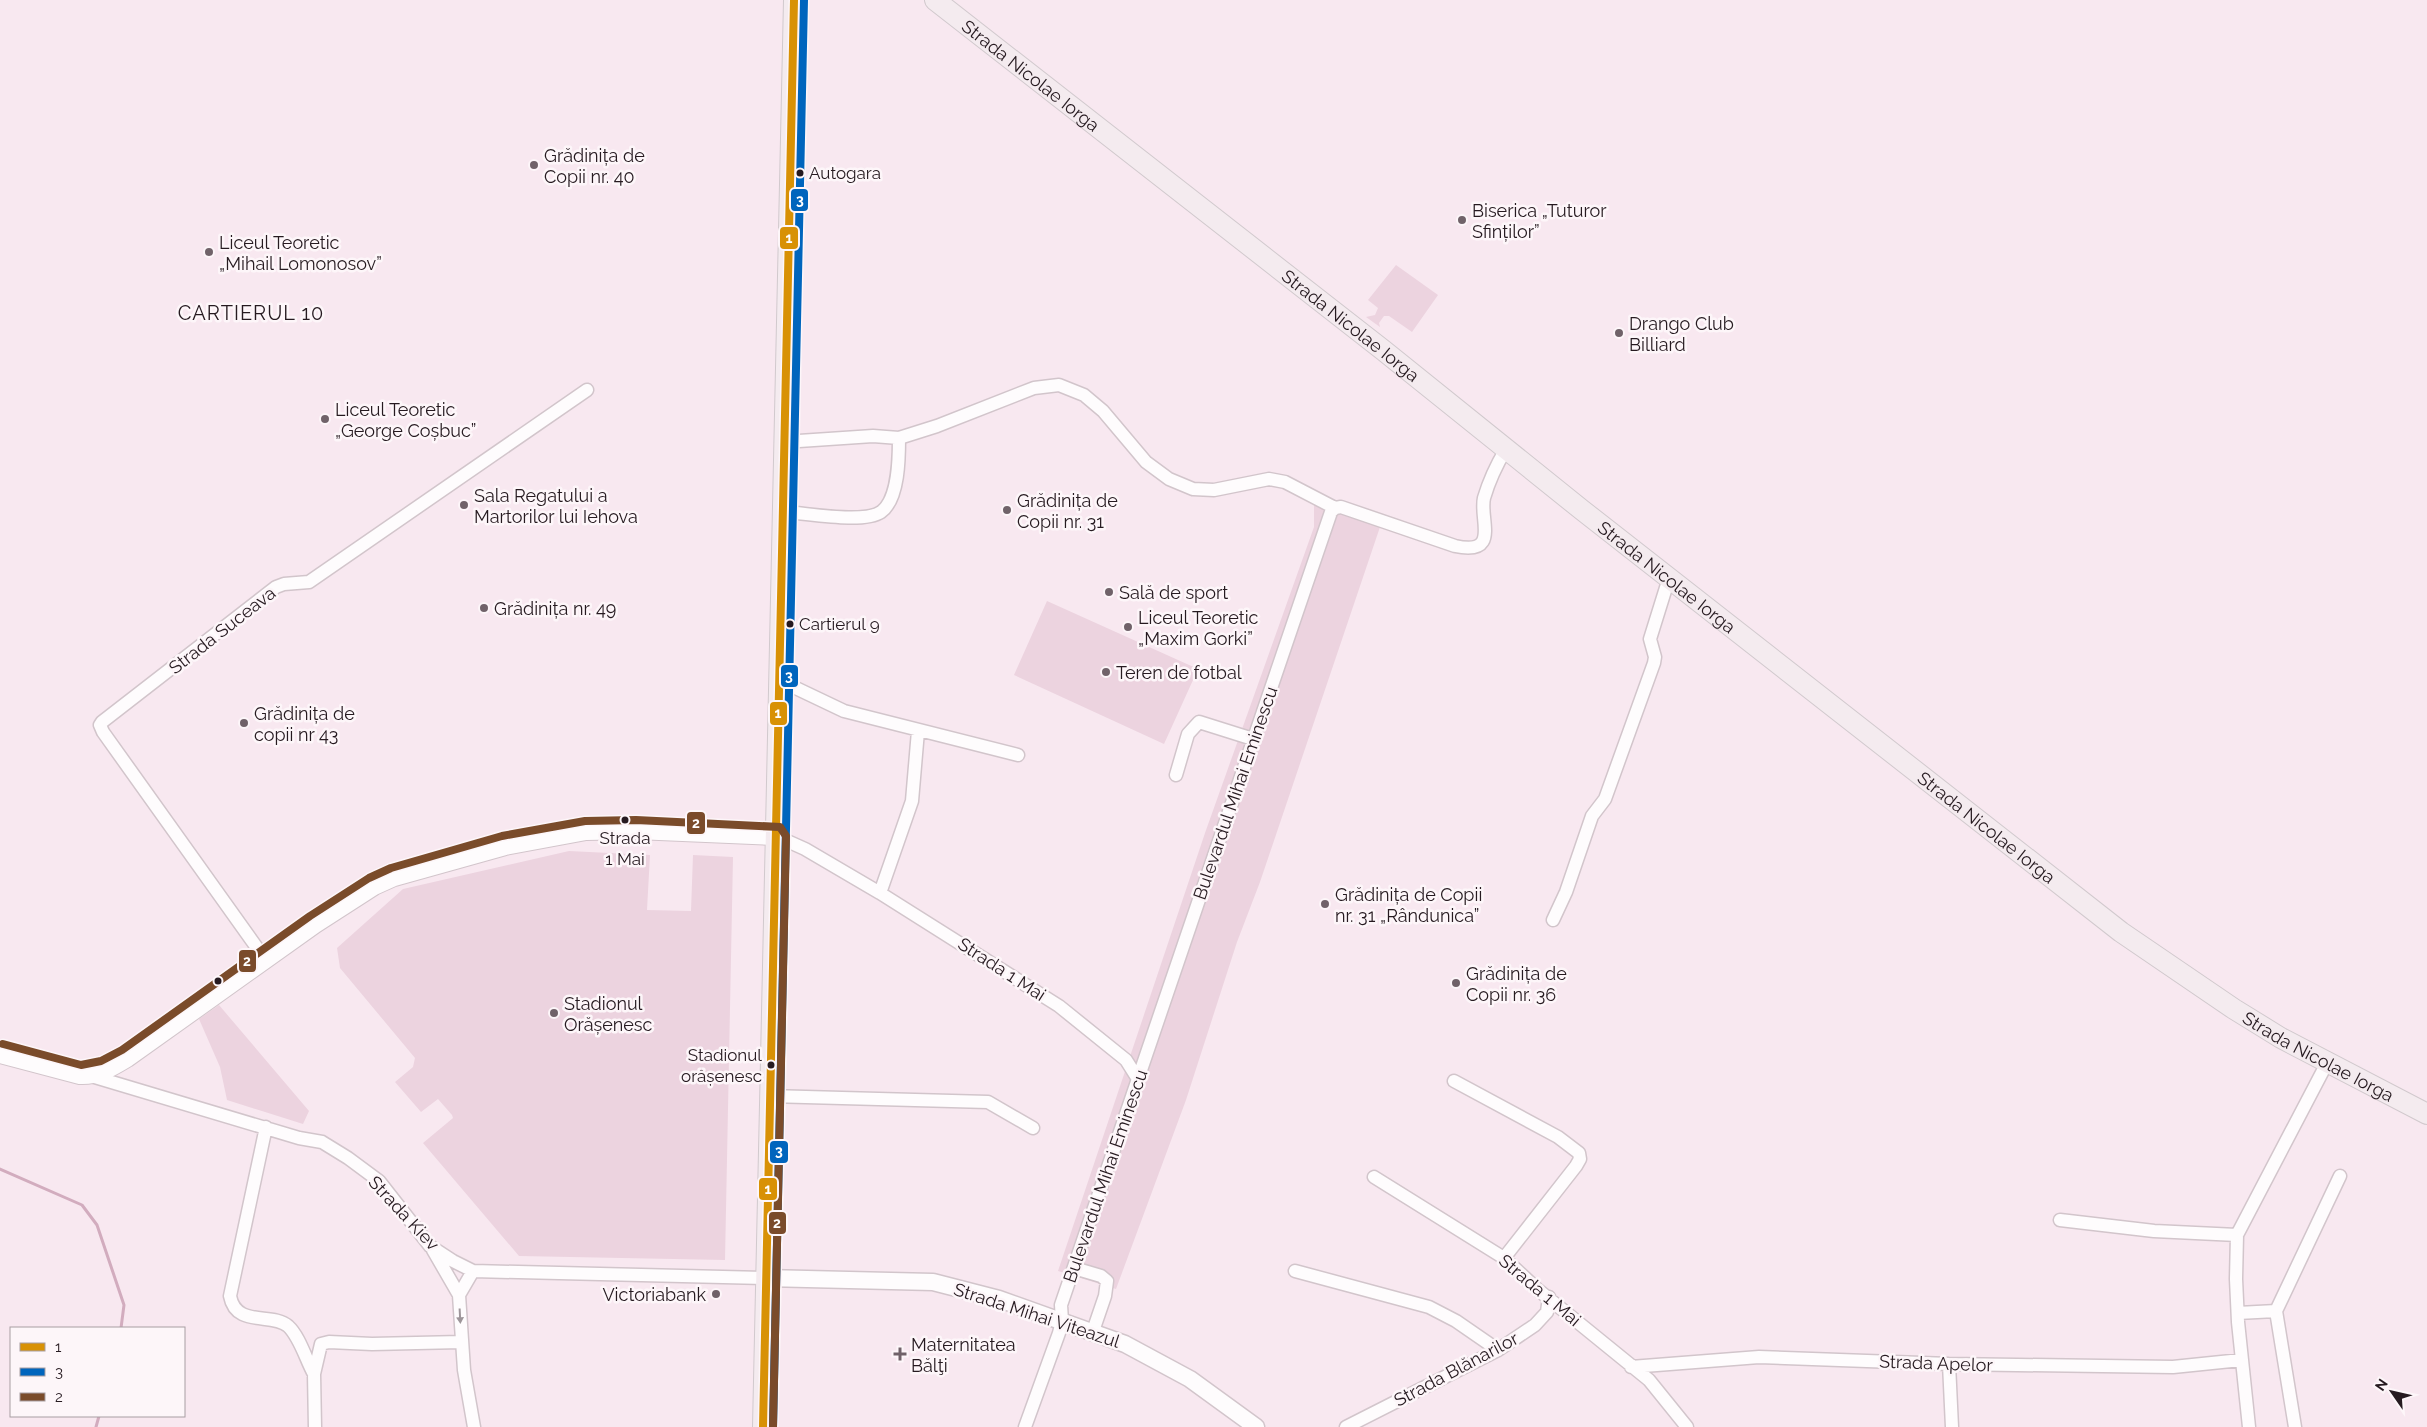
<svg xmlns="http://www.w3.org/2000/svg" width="2427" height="1427" font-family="Raleway,sans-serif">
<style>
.green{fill:#ecd3df}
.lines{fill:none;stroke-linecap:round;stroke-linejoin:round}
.stream{stroke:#d2acbe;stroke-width:3}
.minor-casing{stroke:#d2c5cb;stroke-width:15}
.tertiary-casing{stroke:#d2c5cb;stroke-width:19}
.secondary-casing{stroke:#d2c5cb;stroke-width:20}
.primary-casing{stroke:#d1c9cd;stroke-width:22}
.minor{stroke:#fefcfd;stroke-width:12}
.tertiary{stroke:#fefcfd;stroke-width:16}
.secondary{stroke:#fefcfd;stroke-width:18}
.primary{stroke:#f4ebef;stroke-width:20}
.bus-1-casing{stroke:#fdf6f9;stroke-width:11}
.bus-2-casing{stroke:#fdf6f9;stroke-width:11}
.bus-3-casing{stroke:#fdf6f9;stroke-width:11}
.bus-1{stroke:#d89105;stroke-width:8}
.bus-2{stroke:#0065bd;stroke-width:8}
.bus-3{stroke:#7a4b2a;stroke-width:8}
.oneway{fill:#9d969a}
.poi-dot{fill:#706269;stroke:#fdf6f9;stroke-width:2}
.bus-dot{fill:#261a20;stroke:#fdf6f9;stroke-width:2}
.labels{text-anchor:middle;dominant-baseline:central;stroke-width:5;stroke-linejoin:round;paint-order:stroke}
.bus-label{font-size:17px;fill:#261a20;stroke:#fdf6f9;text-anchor:start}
.street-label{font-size:18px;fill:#261a20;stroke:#fdf6f9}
.poi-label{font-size:18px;fill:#261a20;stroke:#fdf6f9;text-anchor:start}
.quarter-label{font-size:20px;letter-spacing:1px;fill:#261a20;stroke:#fdf6f9}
.line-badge{stroke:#fdf6f9;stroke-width:2}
.badge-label{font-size:14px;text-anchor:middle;font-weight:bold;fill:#fff}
</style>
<rect width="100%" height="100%" fill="#f8e8f0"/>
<!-- green -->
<path class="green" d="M1396 265 1438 295 1412 332 1389 316H1384L1379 323 1380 327 1366 317 1375 315 1378 308 1368 300Z
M1314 504 1381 524 1260 882 1237 942 1186 1100 1116 1289 1058 1271 1205 833 1314 527Z
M1047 601 1198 669 1164 744 1014 675Z
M569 851 650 855 647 910 691 911 693 855 733 857 725 1260 519 1256 423 1143 453 1118 452 1115 438 1099 421 1112 395 1082 413 1067 415 1058 340 968 337 948 403 889Z
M219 1005 309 1111 303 1124 227 1100 220 1067 199 1019Z"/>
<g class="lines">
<!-- stream -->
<path class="stream" d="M0 1169 82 1205 97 1225 124 1305 121 1328
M96 1427 99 1416"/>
<defs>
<path id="minor" d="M784 442 873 436 899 438 937 426 1034 388 1059 385 1084 395 1103 411 1146 462 1169 479 1193 489 1214 490 1269 479 1285 482 1335 508
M784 512C807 513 863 524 881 512 899 499 899 457 899 438
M781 681 844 711 1018 755
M1176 775 1188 734 1199 722 1253 739
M776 836 805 849 880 893 1059 1006 1126 1060 1138 1079
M880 893 912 801 918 731
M1553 920 1566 892 1592 816 1605 799 1654 663 1655 657 1650 639 1669 578
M265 959 103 732 100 725 102 722 276 587 284 584 309 582 587 390
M88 1075 299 1138 322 1142 348 1158 379 1181 430 1246 453 1261 473 1271 765 1278
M1454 1081 1558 1137 1579 1153 1580 1159 1576 1166 1504 1258
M769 1096 988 1102 1033 1128
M266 1127 230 1296C236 1328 272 1312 288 1326 300 1337 306 1360 314 1374
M1374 1177 1504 1258 1537 1289 1649 1380 1687 1427
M2060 1220 2154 1231 2237 1235
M433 1250 459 1295
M1074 1268 1101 1276 1107 1281 1105 1296 1093 1331
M473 1271 459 1295 464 1370 474 1427
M1295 1271 1429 1307 1456 1321 1498 1350
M2276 1311 2340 1176
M2238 1313 2276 1311 2295 1427
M1949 1364 1952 1427
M1631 1367 1759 1357 1949 1364 2173 1367 2241 1360
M315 1427 314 1374 321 1344 329 1342 372 1344 461 1342
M1025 1427 1059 1333 1062 1321 1061 1305 1331 512 1335 508 1341 507 1455 546C1501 556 1479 519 1484 498 1489 481 1497 464 1506 449
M1346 1427 1498 1350 1535 1325 1547 1312 1549 1297
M2249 1427 2238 1322 2236 1279 2237 1235 2327 1063"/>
<path id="tertiary" d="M765 1278 933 1282 999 1299 1125 1344 1190 1379 1256 1427"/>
<path id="secondary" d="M0 1054 80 1075C98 1076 112 1067 127 1058L315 924 374 886 394 877 505 846 586 831 636 830 776 836"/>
<g id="primary">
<path id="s1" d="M935 0 1383 350 1582 510 2121 932 2234 1009 2281 1038 2427 1114"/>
<path d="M763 1427 794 0"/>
</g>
</defs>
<!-- minor casing -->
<use href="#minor" class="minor-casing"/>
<!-- tertiary casing -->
<use href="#tertiary" class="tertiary-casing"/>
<!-- secondary casing -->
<use href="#secondary" class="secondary-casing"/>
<!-- primary casing -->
<use href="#primary" class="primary-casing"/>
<!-- minor -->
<use href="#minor" class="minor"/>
<!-- tertiary -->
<use href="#tertiary" class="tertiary"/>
<!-- secondary -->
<use href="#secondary" class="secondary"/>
<!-- primary -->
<use href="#primary" class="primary"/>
<defs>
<path id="bus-1" d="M763 1427 794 0"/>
<path id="bus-2" d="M773 1427 804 0"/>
<path id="bus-3" d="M3 1044 81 1065 101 1061 122 1050 310 916 369 878 391 868 502 836 585 821 636 820 780 827 786 836 773 1427"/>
</defs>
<!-- bus-1 casing -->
<use href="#bus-1" class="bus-1-casing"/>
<!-- bus-2 casing -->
<use href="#bus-2" class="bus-2-casing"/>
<!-- bus-3 casing -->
<use href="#bus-3" class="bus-3-casing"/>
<!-- bus-1 -->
<use href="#bus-1" class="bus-1"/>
<!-- bus-2 -->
<use href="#bus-2" class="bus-2"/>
<!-- bus-3 -->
<use href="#bus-3" class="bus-3"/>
</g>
<!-- one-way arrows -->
<defs><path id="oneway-solid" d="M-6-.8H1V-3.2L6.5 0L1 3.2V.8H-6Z" transform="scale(1.25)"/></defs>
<use class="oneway" href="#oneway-solid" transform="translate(460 1316) rotate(87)"/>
<!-- markers -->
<g class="poi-dot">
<circle cx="534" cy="165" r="5"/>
<circle cx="1462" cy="220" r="5"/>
<circle cx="209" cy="252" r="5"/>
<circle cx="1619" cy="333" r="5"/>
<circle cx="325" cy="419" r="5"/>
<circle cx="464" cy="505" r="5"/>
<circle cx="1007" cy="510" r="5"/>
<circle cx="1109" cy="592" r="5"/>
<circle cx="484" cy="608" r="5"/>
<circle cx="1128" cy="627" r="5"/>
<circle cx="1106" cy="672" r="5"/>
<circle cx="244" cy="723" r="5"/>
<circle cx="1325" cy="904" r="5"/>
<circle cx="1456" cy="983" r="5"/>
<circle cx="554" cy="1013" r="5"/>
<circle cx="716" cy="1294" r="5"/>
<path d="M897.5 1346.5h5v5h5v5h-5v5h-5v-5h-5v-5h5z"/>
</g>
<g class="bus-dot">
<circle cx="800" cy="173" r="4.5"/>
<circle cx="790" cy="624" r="4.5"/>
<circle cx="625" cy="820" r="4.5"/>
<circle cx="218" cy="981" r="4.5"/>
<circle cx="771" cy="1065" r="4.5"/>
</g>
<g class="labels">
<!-- bus labels -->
<g class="bus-label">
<text x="809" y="173">Autogara</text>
<text x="799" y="624">Cartierul 9</text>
<text x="625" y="838" text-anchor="middle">Strada<tspan x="625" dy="21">1 Mai</tspan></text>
<text x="762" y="1055" text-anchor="end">Stadionul<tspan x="762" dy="21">orășenesc</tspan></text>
</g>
<!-- street labels -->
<g class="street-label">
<text stroke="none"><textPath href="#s1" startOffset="122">Strada Nicolae Iorga</textPath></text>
<text stroke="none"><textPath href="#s1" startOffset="528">Strada Nicolae Iorga</textPath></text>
<text stroke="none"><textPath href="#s1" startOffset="932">Strada Nicolae Iorga</textPath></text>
<text transform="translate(222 630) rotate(-38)">Strada Suceava</text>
<text transform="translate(1235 793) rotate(-71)">Bulevardul Mihai Eminescu</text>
<text stroke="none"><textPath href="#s1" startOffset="1338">Strada Nicolae Iorga</textPath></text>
<text transform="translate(1002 969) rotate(33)">Strada 1 Mai</text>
<text stroke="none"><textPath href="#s1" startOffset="1742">Strada Nicolae Iorga</textPath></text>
<text transform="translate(1105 1176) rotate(-71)">Bulevardul Mihai Eminescu</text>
<text transform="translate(404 1213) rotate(47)">Strada Kiev</text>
<text transform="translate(1540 1290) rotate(40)">Strada 1 Mai</text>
<text transform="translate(1037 1315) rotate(18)">Strada Mihai Viteazul</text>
<text transform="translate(1936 1363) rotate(2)">Strada Apelor</text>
<text transform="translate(1456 1369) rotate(-28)">Strada Blănarilor</text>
</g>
<!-- poi labels -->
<g class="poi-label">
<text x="544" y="155">Grădinița de<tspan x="544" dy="21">Copii nr. 40</tspan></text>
<text x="1472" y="210">Biserica „Tuturor<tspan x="1472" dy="21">Sfinților”</tspan></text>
<text x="219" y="242">Liceul Teoretic<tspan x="219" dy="21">„Mihail Lomonosov”</tspan></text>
<text x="1629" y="323">Drango Club<tspan x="1629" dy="21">Billiard</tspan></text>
<text x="335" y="409">Liceul Teoretic<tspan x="335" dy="21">„George Coșbuc”</tspan></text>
<text x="474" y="495">Sala Regatului a<tspan x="474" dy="21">Martorilor lui Iehova</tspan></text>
<text x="1017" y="500">Grădinița de<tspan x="1017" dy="21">Copii nr. 31</tspan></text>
<text x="1119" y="592">Sală de sport</text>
<text x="494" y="608">Grădinița nr. 49</text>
<text x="1138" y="617">Liceul Teoretic<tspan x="1138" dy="21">„Maxim Gorki”</tspan></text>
<text x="1116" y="672">Teren de fotbal</text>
<text x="254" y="713">Grădinița de<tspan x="254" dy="21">copii nr 43</tspan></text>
<text x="1335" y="894">Grădinița de Copii<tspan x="1335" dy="21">nr. 31 „Rândunica”</tspan></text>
<text x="1466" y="973">Grădinița de<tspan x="1466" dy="21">Copii nr. 36</tspan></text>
<text x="564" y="1003">Stadionul<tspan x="564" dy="21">Orășenesc</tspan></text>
<text x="706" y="1294" text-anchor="end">Victoriabank</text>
<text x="911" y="1344">Maternitatea<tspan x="911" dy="21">Bălţi</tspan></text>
</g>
<!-- quarter labels -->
<g class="quarter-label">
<text x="251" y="313">CARTIERUL 10</text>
</g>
</g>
<g class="line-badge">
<rect x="790" y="188" width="19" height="24" rx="5" fill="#0065bd"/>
<rect x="779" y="226" width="20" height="24" rx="5" fill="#d89105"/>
<rect x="780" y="664" width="19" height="24" rx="5" fill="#0065bd"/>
<rect x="769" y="701" width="19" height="25" rx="5" fill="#d89105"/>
<rect x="686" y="811" width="20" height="24" rx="5" fill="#7a4b2a"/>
<rect x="238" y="949" width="19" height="24" rx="5" fill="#7a4b2a"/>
<rect x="769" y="1140" width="20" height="24" rx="5" fill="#0065bd"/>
<rect x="758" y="1177" width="20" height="24" rx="5" fill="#d89105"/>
<rect x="768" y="1211" width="19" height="24" rx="5" fill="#7a4b2a"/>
</g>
<g class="badge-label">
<text x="800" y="205">3</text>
<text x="789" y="243">1</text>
<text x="789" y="681">3</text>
<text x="778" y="718">1</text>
<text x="696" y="828">2</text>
<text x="247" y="966">2</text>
<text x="779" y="1156">3</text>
<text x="768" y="1194">1</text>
<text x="777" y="1228">2</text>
</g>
<!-- legend -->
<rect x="10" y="1327" width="175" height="90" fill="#fdf6f9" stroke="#a79ea2"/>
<rect x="20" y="1343" width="25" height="8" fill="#d89105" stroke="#a79ea2"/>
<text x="55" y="1352" font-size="15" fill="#261a20">1</text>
<rect x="20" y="1368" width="25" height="8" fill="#0065bd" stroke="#a79ea2"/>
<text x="55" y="1377" font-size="15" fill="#261a20">3</text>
<rect x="20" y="1393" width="25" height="8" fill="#7a4b2a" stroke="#a79ea2"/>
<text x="55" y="1402" font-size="15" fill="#261a20">2</text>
<!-- north arrow -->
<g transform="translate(2392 1392) rotate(304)" stroke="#fdf6f9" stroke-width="4" paint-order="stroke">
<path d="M0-4L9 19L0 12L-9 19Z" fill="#261a20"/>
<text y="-8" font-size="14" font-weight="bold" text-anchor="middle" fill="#261a20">N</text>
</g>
</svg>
